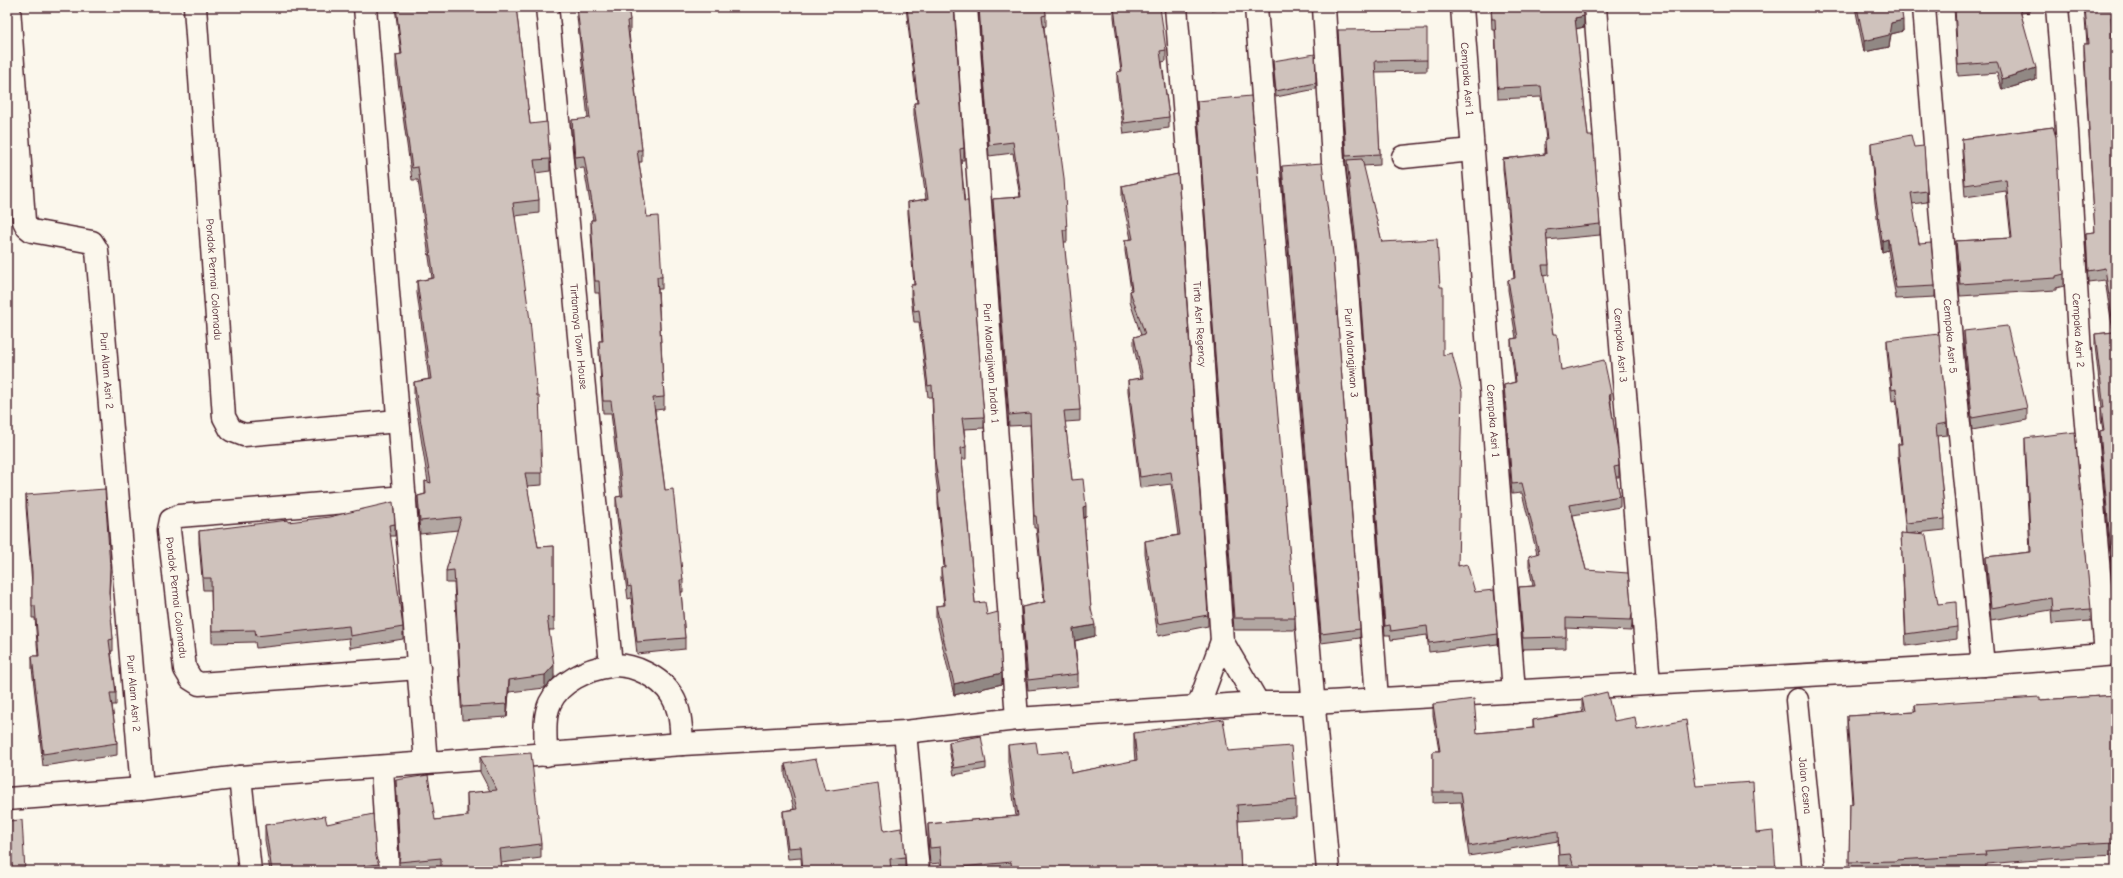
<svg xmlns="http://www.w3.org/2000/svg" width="2123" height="878" font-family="'Comic Neue',sans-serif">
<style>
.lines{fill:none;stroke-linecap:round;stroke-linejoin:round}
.minor-casing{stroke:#4a1f2b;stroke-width:25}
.minor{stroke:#fbf7ec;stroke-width:22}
.wall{fill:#b2a7a2;stroke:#4a1f2b}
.shaded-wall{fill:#918884;stroke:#4a1f2b}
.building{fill:#cfc2bc;stroke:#4a1f2b}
.labels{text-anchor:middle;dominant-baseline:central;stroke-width:3;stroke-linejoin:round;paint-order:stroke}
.street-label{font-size:11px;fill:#4a1f2b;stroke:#fbf7ec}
</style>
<rect width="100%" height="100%" fill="#fbf7ec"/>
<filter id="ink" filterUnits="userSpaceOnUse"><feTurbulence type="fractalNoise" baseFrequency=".025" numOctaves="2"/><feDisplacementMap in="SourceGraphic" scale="8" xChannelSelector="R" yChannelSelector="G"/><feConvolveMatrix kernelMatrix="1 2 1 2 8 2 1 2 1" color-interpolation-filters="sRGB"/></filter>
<g filter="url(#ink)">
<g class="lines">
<defs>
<g id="minor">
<path id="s1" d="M9 7 24 221 27 227 32 231 92 242 97 250 142 789"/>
<path id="s2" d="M195 7 224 417 231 430 244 435 398 421"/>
<path d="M365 7 426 763"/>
<path id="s3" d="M547 7 611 665"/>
<path id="s4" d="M966 7 1017 719"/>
<path id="s5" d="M1176 7 1190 178 1222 641"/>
<path d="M1256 7 1278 288 1328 871"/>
<path id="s6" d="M1324 7 1333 162 1345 262 1377 699"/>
<path id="s7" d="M1462 7 1514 692"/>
<path id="s8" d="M1595 7 1616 285 1649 683"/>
<path id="s9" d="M1924 7 1952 354 1983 665"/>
<path id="s10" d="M2057 7 2066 114 2080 354 2106 654"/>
<path d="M1403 157 1472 150"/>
<path id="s11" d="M405 497 179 516 171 520 169 530 185 669 191 679 199 684 419 668"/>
<path id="s12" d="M1797 700 1814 871"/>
<path d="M1198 707 1222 641 1258 703"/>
<path d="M905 732 918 871"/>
<path d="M546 755C546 739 543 718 550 703 560 682 587 669 610 666 631 662 662 678 672 696 681 711 681 727 682 744"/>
<path d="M382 767 388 871"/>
<path d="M240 777 250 871"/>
<path d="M7 799 142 789 240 777 682 744 905 732 1017 719 1258 703H1312L1983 665 2116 654"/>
</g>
</defs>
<!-- minor casing -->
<use href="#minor" class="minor-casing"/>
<!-- minor -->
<use href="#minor" class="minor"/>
</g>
<!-- wall -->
<path class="wall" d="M395 7H516L530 124 550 159V171L535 173 539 200V213L515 216 542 473V485L527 486 538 547 554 546V630H549L554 678 545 688 509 692 507 717 462 720 454 583H446V571L458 530 420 534 418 508V496L425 494V481L428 482 414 394V382L429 379 417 293V281L432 278 418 180H412L396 67V55L401 54Z
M576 7H628L630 20V32L629 33 642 150V162H639L647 217 662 277V289H658L664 397V409L655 410 665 490 683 580V592H681L685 638V649L637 654 631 598 628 599 616 509V497L621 496 611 413H603L599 353V341H602L599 293H595L591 232V220H593L584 168 575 169 572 132V120L588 119Z
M906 7H954L964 148V160H961L984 417V428L964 429 966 447V459H962L975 603 987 615 1002 684 954 695 936 618V606L944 605 941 579V568L944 567 938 504V493L935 471 932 397H928L919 322H914L911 297V285H914L908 213V202L926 199 914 115V103H917Z
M979 7H1045L1046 15V26L1044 27 1067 230V242H1064L1080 410V421L1065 422 1072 480 1086 517 1084 518 1091 609 1095 636 1075 641 1078 674V686L1028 691 1022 618V607L1044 602 1036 528H1034L1030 425 1009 426 993 210V199L1020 197 1013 153 989 156Z
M1114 7 1166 50V61L1162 62 1169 117V128L1124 134 1117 83V72H1121L1114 17Z
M1491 7H1583L1584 27 1576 29 1588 136 1600 224V235L1547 240 1549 265V275L1543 276 1553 334 1561 370 1611 404 1619 466V477H1616L1620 496V507L1573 515 1586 570 1632 614V625L1631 631 1566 628V648L1523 649 1519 598V587L1533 586 1529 566V556L1537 554 1522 493 1512 494 1504 396V385L1515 382 1511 350V339L1516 338 1508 290V280L1514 279 1508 208H1507L1503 169V159L1545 154V141L1546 140 1541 97 1498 99 1495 30H1492Z
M1855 7H1901L1903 31 1891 34 1889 47 1864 52Z
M1954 7H2030V12L2021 13 2036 80 2002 90 1997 73 1958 76Z
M2084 7H2114L2115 17V28H2112L2115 86H2116V619L2100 442V431L2103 430 2101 419V408H2102L2095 346V334L2113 332 2105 280 2088 282 2086 244V233L2095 232 2084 56V44H2087Z
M1338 30 1427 60V71L1375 72 1380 154V165L1363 166 1382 242 1443 355 1458 566 1475 592 1498 634V644L1429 652 1427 635 1391 640 1390 635H1385L1357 261 1346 167 1338 41Z
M1273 61 1316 83V89L1276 97Z
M1197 101 1295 618V630H1234L1197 113Z
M2053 127 2064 274V286L2056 288V290L1960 296 1956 253V241L2011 238 2006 191 1965 197 1962 151V139Z
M1871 143 1914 147 1927 191V202L1912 204 1919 244 1935 286V297L1896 299 1888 250 1882 252 1875 203 1871 154Z
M1282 166 1360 629V638L1321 643 1282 175Z
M1178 174 1208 615V626L1158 636 1145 553V541L1178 535 1171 484 1140 488 1128 391V380L1141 378 1134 348V337L1141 335 1130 302V291L1131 290 1125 251V240L1131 239 1122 198V186Z
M1964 331 2027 408V420L1972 430 1964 343Z
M1887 340 1947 423V435L1937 436 1945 519V530L1906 534 1938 604 1957 627V639L1906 646 1901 533 1906 534 1898 455V444H1901L1896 400 1892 401 1887 351Z
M2025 438 2091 609V621L2052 624 2051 610 1991 620 1986 569V557L2030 552 2025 450Z
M26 495 110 579 109 596 113 639V651H111L116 693V705H112L117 743V755L43 766 32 668V656H38L35 618H32V584L26 507Z
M288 522 395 524V536H390L403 627V639L350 648 349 638 256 648 255 642 212 643 211 590H203L199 543V531Z
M2116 695V855L2075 857 1986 864V868L1923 871H1849L1850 804H1852L1847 729V716L1915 712V705L2040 700Z
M1582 698 1614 721 1637 730 1696 786 1756 833 1776 871H1572L1570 865 1559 866 1558 841 1469 856 1461 802 1433 803V751H1439L1433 715V704L1477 733 1533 728V720L1583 712 1582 708Z
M1134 733 1228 751 1296 800V817L1238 821 1241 871H941L940 863 930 864 928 840V824L1016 816 1008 762V745L1038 754 1071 773 1135 761 1134 749Z
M949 742 986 763V769L954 775 949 748Z
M480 757 541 844V858L501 863 502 871H399V862L400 859 396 794V780L435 820 467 816V793L490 791 480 772Z
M785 764 884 831 905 857V868L891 870V871H802L801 858 788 859 783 822V811L794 809 785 775Z
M327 824 376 857 379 864V871H270L265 840V825Z"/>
<!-- shaded-wall -->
<path class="shaded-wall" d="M1212 7H1226L1212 11Z
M1584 16V27L1575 29V18Z
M1903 20V31L1891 34 1889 47 1864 52V41L1891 23Z
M2036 68V80L2002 90V79Z
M1888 239V250L1882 252V241Z
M1611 393V404L1609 394Z
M1086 506V517L1083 518V507Z
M110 567V579L109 604V592Z
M1095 625V636L1073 641V629Z
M554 665V678L545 688V675Z
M1002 673V684L954 695V684Z
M509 680V692L507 717V704Z"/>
<!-- building -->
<path class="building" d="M396 7H516L530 124 547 122 550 159 534 160 539 200 513 203 530 320 537 396H539L542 473H525L538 547 554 546V618L547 617 554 665 545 675 509 680 507 704 462 707 454 570 446 571 461 517 420 521 418 496 426 494 425 481 431 483 414 382 431 379 417 281 434 278 418 167 412 168 396 55 402 54Z
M577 7H628L630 20 627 21 642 150H637L647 217 658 216 662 277H657L664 397 653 398 665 490 673 489 683 580H680L685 638 637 642 631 586 628 587 616 497 623 496 611 401H603L599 341H603L599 281H595L591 220H595L584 156 575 157 572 120 590 118Z
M907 7H954L964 148 960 149 964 201H968L984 417 962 418 966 447 961 448 975 603 985 602 987 615 998 612 1002 673 954 684 936 606 945 605 941 568 945 567 938 493H940L935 460 932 385 928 386 919 310 914 311 911 285H915L908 202 928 199 914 103H918Z
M979 7H1045L1046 15 1042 16 1064 178 1067 230H1063L1075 348 1080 410 1064 411 1072 480 1083 479 1086 506 1083 507 1091 609 1095 625 1073 629 1078 674 1028 680 1022 607 1045 602 1036 516H1034L1030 413 1009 415 993 199 1021 197 1013 142 989 145Z
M1114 7H1160L1166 50 1160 51 1169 117 1124 123 1117 72 1122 71Z
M1491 7H1583L1584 16 1575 18 1588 136H1593L1600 224 1546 230 1549 265H1542L1553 334H1557L1561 370 1604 360 1611 393 1609 394 1618 452 1619 466 1614 467 1620 496 1570 505 1586 570 1628 573 1632 614 1631 620 1566 618V637L1523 638 1519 587 1535 586 1529 556 1539 553 1522 483 1512 484 1504 385 1516 382 1511 339 1518 338 1508 280 1515 278 1508 197 1507 198 1503 159 1546 154 1545 141 1547 140 1541 86 1498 88 1495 19H1492Z
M1857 7H1901L1903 20 1891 23 1889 35 1864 41Z
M1955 7H2019L2036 68 2002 79 1997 62 1958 65Z
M2085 7H2114L2115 17H2111L2115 86H2116V608L2100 431 2104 430 2101 408H2104L2095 334 2114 332 2105 268 2088 271 2086 233 2095 232 2084 44H2088Z
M1427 29V60L1375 61 1380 154 1346 156 1338 30Z
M1315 54 1316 83 1276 91 1273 61Z
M1251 96 1295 618H1234L1197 101Z
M2053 127 2056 137 2064 274 2056 276V278L1960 284 1956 241 2012 238 2006 179 1965 185 1962 139Z
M1911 135 1914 147 1924 146 1927 191 1911 193 1919 244 1931 243 1935 286 1896 288 1888 239 1882 241 1875 192 1871 143Z
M1362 159 1382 242 1437 239 1440 287H1443V355L1452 353 1462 392 1458 566 1467 564 1475 592 1494 590 1498 634 1429 643 1427 626 1391 631 1390 625 1385 626 1357 251 1347 160Z
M1322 163 1333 254 1360 629 1321 634 1282 166Z
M1178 174 1208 615 1158 624 1145 541 1180 535 1171 472 1140 477 1128 380 1143 378 1134 337 1145 334 1130 291 1132 290 1125 240 1133 239 1122 186Z
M2007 326 2027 408 1972 418 1964 331Z
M1939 334 1947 423 1936 425 1945 519 1906 523 1898 444H1902L1896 389 1892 390 1887 340Z
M2075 432 2091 609 2052 612 2051 598 1991 608 1986 557 2031 552 2025 438Z
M105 489 110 567 109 592 113 639 109 640 116 693H110L117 743 43 754 32 656H39L35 606H32V572L26 495Z
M393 502 395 524 389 525 403 627 350 636 349 626 256 636 255 630 212 631 211 578H203L199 531 288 520V522L329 517Z
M1901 533 1926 535 1938 604 1956 602 1957 627 1906 634Z
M1607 692 1614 721 1635 717 1637 730 1686 720 1696 786 1753 782 1756 833 1773 831 1776 871H1575L1570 854 1559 855 1558 831 1469 846 1461 792H1433V751H1440L1433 704 1474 699 1477 733 1534 728 1533 720 1585 712 1582 698Z
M2116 695V842L2075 844 1985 851 1986 855 1896 860V861L1849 862 1850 804H1853L1847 716 1916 712 1915 705 1970 701 2040 697V700Z
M1223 719 1228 751 1291 746 1296 800 1237 805 1241 871H1012L1011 862 942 869 940 847 930 848 928 824 1018 816 1008 745 1036 742 1038 754 1069 751 1071 773 1137 760 1134 733Z
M981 736 986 763 954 768 949 742Z
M531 753 541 844 500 849 502 871H441V858L399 862 400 856 396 780 428 775 435 820 468 816 467 793 497 790 480 757Z
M816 759 825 791 878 783 884 831 901 828V832H903L905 857 890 859 891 871H803L801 847 788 848 783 811 797 809 785 764Z
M373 814 376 857 379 864 364 866 365 871H272L265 825 325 816 327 824Z
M22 820 25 871H7V821Z"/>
</g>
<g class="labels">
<!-- street labels -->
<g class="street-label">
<text stroke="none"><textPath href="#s7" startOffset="72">Cempaka Asri 1</textPath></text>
<text stroke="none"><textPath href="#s2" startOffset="273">Pondok Permai Colomadu</textPath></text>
<text stroke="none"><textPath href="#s5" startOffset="318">Tirta Asri Regency</textPath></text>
<text stroke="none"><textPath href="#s10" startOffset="324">Cempaka Asri 2</textPath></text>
<text stroke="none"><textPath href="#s3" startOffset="331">Tirtamaya Town House</textPath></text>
<text stroke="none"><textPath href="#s9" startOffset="330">Cempaka Asri 5</textPath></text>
<text stroke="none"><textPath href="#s8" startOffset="339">Cempaka Asri 3</textPath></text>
<text stroke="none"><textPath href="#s6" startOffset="347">Puri Malangjiwan 3</textPath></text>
<text stroke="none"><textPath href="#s4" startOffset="357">Puri Malangjiwan Indah 1</textPath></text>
<text stroke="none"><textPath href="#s1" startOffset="419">Puri Alam Asri 2</textPath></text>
<text stroke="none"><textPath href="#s7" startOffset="415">Cempaka Asri 1</textPath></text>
<text stroke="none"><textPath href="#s11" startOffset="314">Pondok Permai Colomadu</textPath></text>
<text stroke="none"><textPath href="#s1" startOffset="743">Puri Alam Asri 2</textPath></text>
<text stroke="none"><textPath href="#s12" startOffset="86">Jalan Cesna</textPath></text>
</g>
</g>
<!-- margin -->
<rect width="2123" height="878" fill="none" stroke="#fbf7ec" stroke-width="24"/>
<rect x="12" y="12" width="2099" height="854" fill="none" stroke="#4a1f2b" stroke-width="1.5" filter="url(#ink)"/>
</svg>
